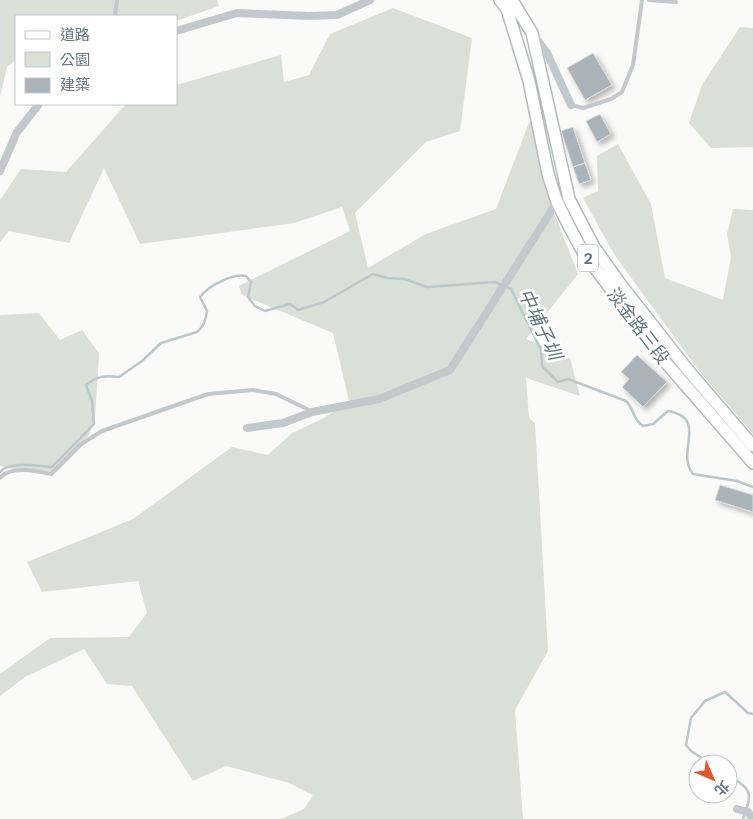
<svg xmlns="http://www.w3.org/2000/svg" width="753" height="819" font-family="'DM Sans','Noto Sans TC',sans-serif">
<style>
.green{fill:#dadfd7}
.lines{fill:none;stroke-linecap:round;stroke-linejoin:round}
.stream{stroke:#bbc7cb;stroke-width:2.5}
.building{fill:#aab3b9;stroke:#dcdcda;filter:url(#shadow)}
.primary-casing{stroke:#b5babe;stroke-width:14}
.lane{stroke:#c3c8cc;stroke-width:4}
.street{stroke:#c3c8cc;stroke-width:8}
.primary{stroke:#fff;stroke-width:11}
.labels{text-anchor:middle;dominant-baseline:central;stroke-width:5;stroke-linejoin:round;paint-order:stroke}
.shield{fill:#fff;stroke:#939fa8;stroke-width:1}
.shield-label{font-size:16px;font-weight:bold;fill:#657683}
.street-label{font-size:18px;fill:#657683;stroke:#fff}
.water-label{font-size:19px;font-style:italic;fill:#60757c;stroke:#fff}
</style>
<defs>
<filter id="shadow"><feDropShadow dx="3.5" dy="3.5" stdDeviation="2.5" flood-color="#0004"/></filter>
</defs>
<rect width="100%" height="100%" fill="#fafaf8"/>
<!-- green -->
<path class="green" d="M0 0H217L219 6 176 21V16H16V60L7 67 0 97Z
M393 8 472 38 460 131 426 142 355 213 368 268 426 234 496 209 530 120 550 202 578 274 526 339 570 358 580 396 526 378 529 418 535 423 548 651 515 710 523 819H281L304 809 313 795 289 783 226 766 193 781 132 686 107 684 84 649 25 677 0 696V674L50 638 129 637 147 613 138 581 42 592 27 562 133 519 232 447 268 455 292 433 324 418 349 401 333 333 242 295 239 286 350 231 342 207 294 223 140 244 104 168 69 243 9 231 0 242V200L21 169 66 172 126 104H176V85L281 55 284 82 309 75 330 34Z
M740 27 753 28V147L711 148 689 123 702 85Z
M618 144 651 204 665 278 723 300 731 257 727 234 733 209 753 210V434L699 371 614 254 583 198 598 191 597 156Z
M39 313 60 340 82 330 99 353 95 419 86 442 57 472 24 471 0 466V315Z"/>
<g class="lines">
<!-- stream -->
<path class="stream" d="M0 472C9 461 39 466 52 467L94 424 92 401 86 385C97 376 105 375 119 377L142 361 161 343 197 332C204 327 206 319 207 311L200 297C207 287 232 273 246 276L251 282 248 297 255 306 265 311 290 304 298 310 324 302 373 274 387 278 404 279 427 287 495 282 511 289 541 350 542 366 558 382 568 379 626 401C635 410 631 417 643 426L653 424 668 411C709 418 675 452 693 474L737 481 753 487
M711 764 691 751 686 745 691 718 705 701 725 692 748 713 753 714
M728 775C752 790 753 792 743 819"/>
</g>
<!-- building -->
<path class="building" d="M593 53 612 85 585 100 567 68Z
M600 114 611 134 597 142 586 121Z
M573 127 585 163 573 167 561 131Z
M585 163 591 180 579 184 573 167Z
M637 355 667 382 643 407 622 387 629 379 621 372Z
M720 485 753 495V512L715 500Z"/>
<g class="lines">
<defs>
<path id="primary" d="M500 0 507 9 529 81 548 174 557 202 570 228 583 252 667 364 753 463
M512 0 532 33 569 199 594 247 621 285 687 369 753 446"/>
</defs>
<!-- primary casing -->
<use href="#primary" class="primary-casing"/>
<!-- lane -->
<path class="lane" d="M649 0 676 2
M115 16 117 0
M571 105 583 108 611 99 622 92 633 65 642 0
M0 478C10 465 37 471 51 474L80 445 102 431 208 394 253 390 276 394 311 411"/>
<!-- street -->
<path class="street" d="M176 31 237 13 309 16 337 15 370 0
M535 37 547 53 571 105
M0 171 17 132 39 104
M247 428 283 423 312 412 379 399 450 370 557 202H560
M737 809 748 812 753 819"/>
<!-- primary -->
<use href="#primary" class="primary"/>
</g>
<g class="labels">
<!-- shield labels -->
<rect class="shield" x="578" y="244.5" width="20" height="27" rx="4"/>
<g class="shield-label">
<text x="588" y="258">2</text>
</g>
<!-- street labels -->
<g class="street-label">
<text transform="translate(638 326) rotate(53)">淡金路三段</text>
</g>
<!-- water labels -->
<g class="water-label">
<text transform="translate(540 324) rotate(65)">中埔子圳</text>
</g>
</g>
<!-- legend -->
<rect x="15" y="15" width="162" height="90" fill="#ffffff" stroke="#c1c8cd"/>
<rect x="25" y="31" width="25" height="8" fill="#ffffff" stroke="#c1c8cd"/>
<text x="60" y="40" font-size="15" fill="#657683">道路</text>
<rect x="25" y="52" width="25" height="15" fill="#dadfd7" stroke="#c1c8cd"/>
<text x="60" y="65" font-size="15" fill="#657683">公園</text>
<rect x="25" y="78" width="25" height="15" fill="#aab3b9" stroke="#c1c8cd"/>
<text x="60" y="90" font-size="15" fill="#657683">建築</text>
<!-- north arrow -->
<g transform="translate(713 779) rotate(135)"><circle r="24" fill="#ffffff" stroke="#c1c8cd"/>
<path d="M0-4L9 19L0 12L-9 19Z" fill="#e4572e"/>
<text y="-8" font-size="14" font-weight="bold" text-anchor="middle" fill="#657683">北</text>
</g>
</svg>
